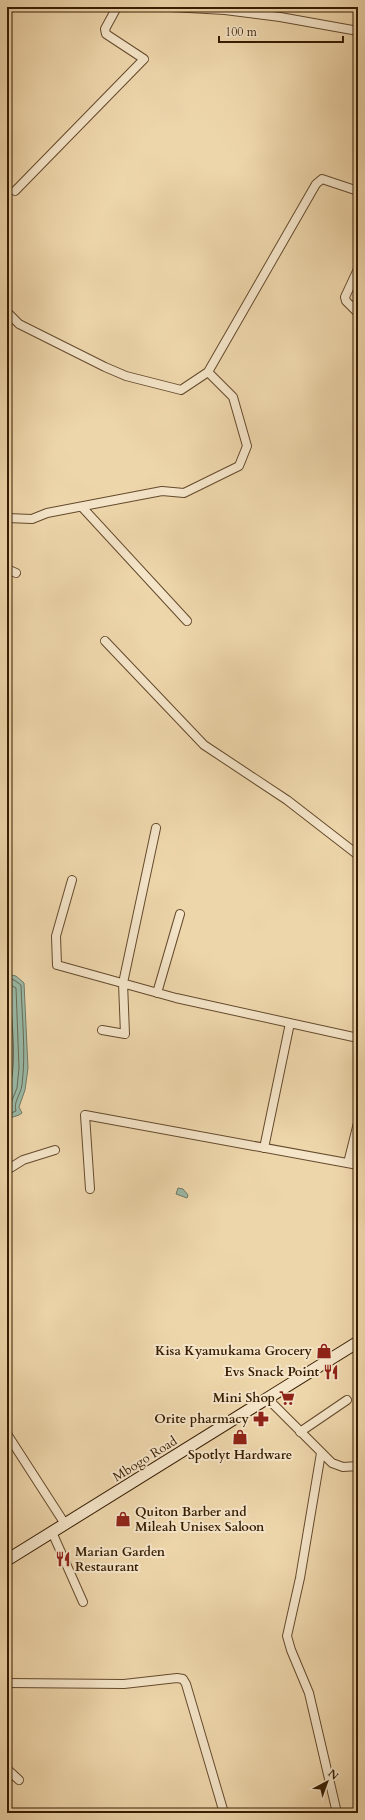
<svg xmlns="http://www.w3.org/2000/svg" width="365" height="1820" font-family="Cardo,serif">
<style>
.water{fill:#9ab9a6;stroke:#727a64}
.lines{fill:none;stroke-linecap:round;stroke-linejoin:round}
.shore{stroke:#686a54;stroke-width:1}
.minor-casing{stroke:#644a2c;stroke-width:10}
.secondary-casing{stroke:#361c01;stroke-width:13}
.minor{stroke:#f4e4c8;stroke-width:8}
.secondary{stroke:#f4e4c8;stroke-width:11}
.labels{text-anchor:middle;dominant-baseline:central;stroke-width:4;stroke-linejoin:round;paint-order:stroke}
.poi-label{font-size:13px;font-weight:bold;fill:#361c01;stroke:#f4e4c8;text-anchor:end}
.street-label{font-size:13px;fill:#361c01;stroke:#f4e4c8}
</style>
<rect width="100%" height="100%" fill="#eed6ab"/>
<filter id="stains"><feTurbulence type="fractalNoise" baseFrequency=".005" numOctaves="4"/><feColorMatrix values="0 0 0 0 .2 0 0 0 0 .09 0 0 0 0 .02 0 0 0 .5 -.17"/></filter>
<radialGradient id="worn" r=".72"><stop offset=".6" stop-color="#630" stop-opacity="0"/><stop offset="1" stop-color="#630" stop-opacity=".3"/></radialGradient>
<!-- water -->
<path class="water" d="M7 974 16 976 24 983 28 1068 25 1090 19 1107 22 1113 19 1115 7 1119Z
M178 1188 183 1189 188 1195 187 1198 176 1194Z"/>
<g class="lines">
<!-- shore -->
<path class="shore" d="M7 978 14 980 21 985C22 1018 26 1052 22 1085 21 1094 13 1102 16 1111L7 1115
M7 983 16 988 19 1068 17 1088 9 1108 7 1109
M7 989 10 992C11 1020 19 1069 7 1094"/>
<defs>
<path id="minor" d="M171 7 225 10 280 17 358 31
M15 191 144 59 106 34 105 29 117 7
M358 269 345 297 346 301 358 313
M7 312 19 324 105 367 126 376 181 390 208 372 316 184 322 179 358 191
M82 507 187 621
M7 518 32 519 47 513 162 491 184 493 239 466 247 446 233 397 208 372
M7 569 16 573
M105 641 204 745 287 800 358 855
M72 880 56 936 57 965 176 998 358 1038
M157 993 180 914
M102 1030 125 1034 123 983 156 828
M264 1148 290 1023
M348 1163 358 1123
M7 1170 23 1160 55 1150
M90 1189 85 1115 358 1165
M268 1399 332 1463 343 1467 358 1466
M300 1432 347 1400
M7 1434 65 1524
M321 1453 300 1578 287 1636 291 1650 309 1693 337 1813
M52 1532 83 1602
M7 1683 124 1684 177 1678 183 1679 186 1684 224 1813
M7 1769 19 1780"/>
<path id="secondary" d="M7 1560 358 1342"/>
</defs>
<!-- minor casing -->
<use href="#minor" class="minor-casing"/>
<!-- secondary casing -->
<use href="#secondary" class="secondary-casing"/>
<!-- minor -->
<use href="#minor" class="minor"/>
<!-- secondary -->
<use href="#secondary" class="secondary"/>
</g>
<!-- icons -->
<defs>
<symbol id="shop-bare" viewBox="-9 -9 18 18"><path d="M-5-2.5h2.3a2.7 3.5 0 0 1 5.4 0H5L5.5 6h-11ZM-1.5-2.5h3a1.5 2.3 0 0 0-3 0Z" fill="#8f2418" stroke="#f4e4c8" stroke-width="2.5" paint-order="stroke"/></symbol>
<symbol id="restaurant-bare" viewBox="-9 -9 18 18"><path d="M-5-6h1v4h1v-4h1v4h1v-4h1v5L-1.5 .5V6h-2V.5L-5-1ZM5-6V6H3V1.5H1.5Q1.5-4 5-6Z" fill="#8f2418" stroke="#f4e4c8" stroke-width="2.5" paint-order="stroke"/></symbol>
<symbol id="supermarket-bare" viewBox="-9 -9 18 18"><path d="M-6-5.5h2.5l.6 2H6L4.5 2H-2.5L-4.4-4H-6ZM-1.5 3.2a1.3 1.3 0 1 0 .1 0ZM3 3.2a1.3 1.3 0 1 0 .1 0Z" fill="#8f2418" stroke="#f4e4c8" stroke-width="2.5" paint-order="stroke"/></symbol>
<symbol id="pharmacy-bare" viewBox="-9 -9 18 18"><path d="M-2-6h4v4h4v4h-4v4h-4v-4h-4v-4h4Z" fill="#8f2418" stroke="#f4e4c8" stroke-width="2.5" paint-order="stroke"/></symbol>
</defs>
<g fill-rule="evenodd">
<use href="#shop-bare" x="313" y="1340" width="22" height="22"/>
<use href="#restaurant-bare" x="320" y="1361" width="22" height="22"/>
<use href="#supermarket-bare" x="276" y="1387" width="22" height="22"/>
<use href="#pharmacy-bare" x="250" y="1408" width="22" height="22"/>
<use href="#shop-bare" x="229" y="1426" width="22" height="22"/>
<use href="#shop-bare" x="112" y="1508" width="22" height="22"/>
<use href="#restaurant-bare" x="52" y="1548" width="22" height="22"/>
</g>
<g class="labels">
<!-- poi labels -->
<g class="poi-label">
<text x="312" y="1351">Kisa Kyamukama Grocery</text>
<text x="319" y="1372">Evs Snack Point</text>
<text x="275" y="1398">Mini Shop</text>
<text x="249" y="1419">Orite pharmacy</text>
<text x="240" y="1455" text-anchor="middle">Spotlyt Hardware</text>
<text x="135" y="1512" text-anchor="start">Quiton Barber and<tspan x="135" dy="15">Mileah Unisex Saloon</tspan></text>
<text x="75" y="1552" text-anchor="start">Marian Garden<tspan x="75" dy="15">Restaurant</tspan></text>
</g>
<!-- street labels -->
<g class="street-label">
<text transform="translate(145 1459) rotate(-32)">Mbogo Road</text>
</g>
</g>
<!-- margin -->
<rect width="365" height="1820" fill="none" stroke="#eed6ab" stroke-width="24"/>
<rect x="8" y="8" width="349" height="1804" fill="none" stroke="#361c01" stroke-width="2"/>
<rect x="12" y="12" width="341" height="1796" fill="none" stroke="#361c01"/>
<!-- north arrow -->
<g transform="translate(327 1782) rotate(41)" stroke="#f4e4c8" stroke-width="3" paint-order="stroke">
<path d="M0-3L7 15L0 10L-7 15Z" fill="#361c01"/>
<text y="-6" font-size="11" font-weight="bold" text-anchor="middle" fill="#361c01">N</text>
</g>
<!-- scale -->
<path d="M219 36v6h124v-6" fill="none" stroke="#361c01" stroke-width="2"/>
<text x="225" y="36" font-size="12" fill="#361c01" stroke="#f4e4c8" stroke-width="3" paint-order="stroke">100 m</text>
<rect width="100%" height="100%" filter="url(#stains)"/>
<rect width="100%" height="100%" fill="url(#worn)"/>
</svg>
